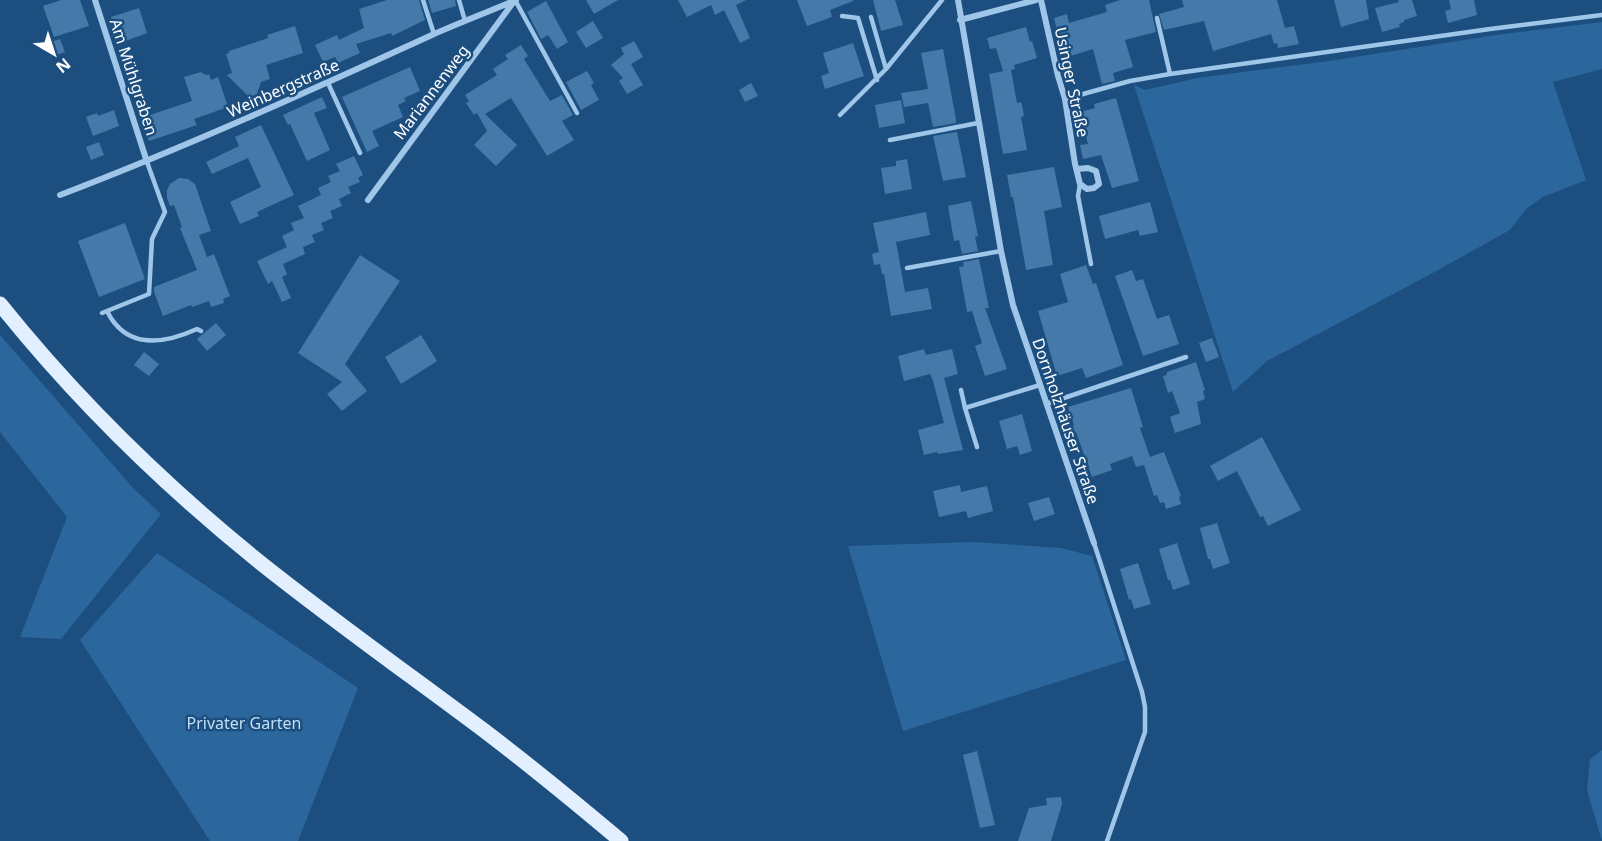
<svg xmlns="http://www.w3.org/2000/svg" width="1602" height="841" font-family="'Noto Sans',sans-serif">
<style>
.green{fill:#2b679c}
.building{fill:#4479a9}
.lines{fill:none;stroke-linecap:round;stroke-linejoin:round}
.lane{stroke:#9fc6e9;stroke-width:4.5}
.street{stroke:#9fc6e9;stroke-width:6}
.primary{stroke:#e2effe;stroke-width:15}
.labels{text-anchor:middle;dominant-baseline:central;stroke-width:5;stroke-linejoin:round;paint-order:stroke}
.street-label{font-size:16px;fill:#fff;stroke:#1c4f7f}
.park-label{font-size:16px;fill:#c3dff7;stroke:#1c4f7f}
</style>
<rect width="100%" height="100%" fill="#1c4f7f"/>
<!-- green -->
<path class="green" d="M1602 22V69L1553 82 1586 180 1543 197 1526 209 1510 230 1429 275 1267 361 1233 392 1134 85 1145 90 1197 78 1329 61 1496 35Z
M0 335 134 489 161 514 61 639 20 637 67 517 0 432Z
M974 542 1061 548 1092 556 1126 660 903 731 848 546Z
M157 553 358 688 298 841H210L80 640Z
M1602 750V841L1587 790 1590 759Z"/>
<!-- building -->
<path class="building" d="M61 0H80L89 26 54 37 43 6Z
M387 0H419L425 20 392 36 391 33 356 44 360 53 338 63 335 57 323 62 315 45 337 35 339 40 364 28 359 9Z
M428 0H455L456 6 432 13Z
M586 0H618L594 14Z
M678 0H746L736 5 750 38 740 43 724 10 715 15 711 5 687 17Z
M797 0H853V1L830 10 832 17 807 26Z
M873 0H895L903 25 881 31Z
M1120 0H1149L1156 32 1125 40 1133 67 1113 73 1115 81 1102 84 1093 49 1064 58 1054 18 1067 14 1069 23 1107 12 1105 5Z
M1182 0H1277L1285 28 1294 26 1299 44 1278 48 1277 43 1274 44 1271 34 1213 51 1204 21 1164 30 1159 14 1184 7Z
M1334 0H1366L1369 19 1341 27Z
M1398 0H1412L1417 16 1404 20V22L1399 24 1400 27 1382 32 1375 8 1399 2Z
M1449 0H1474L1477 15 1448 23 1445 11 1451 9Z
M546 1 568 42 557 49 548 35 541 39 527 12Z
M139 8 147 33 120 43 111 17Z
M593 21 603 38 586 48 576 32Z
M295 26 303 53 266 65 270 79 261 82 257 94 249 97 227 75 232 73 226 54 229 53V51L268 38 267 35Z
M1026 27 1030 42 1032 41 1037 58 1014 65 1015 69 1011 70 1017 103 1021 102 1023 109 1024 116 1021 117 1027 150 1003 154 989 74 1009 70 1003 71 996 48 990 49 987 38Z
M60 39 65 52 50 57 45 44Z
M634 41 643 57 631 64 643 85 627 94 619 81 623 78 611 65 624 54 621 48Z
M853 43 864 76 825 89 821 76 829 73 823 53Z
M521 45 528 56 524 59 550 101 562 95 573 115 562 121 574 140 547 156 511 98 485 114 517 145 496 166 474 145 487 131 477 113 474 115 466 103 469 101 465 95 497 75 493 69 508 59 505 55Z
M943 49 956 120V123L933 127 928 103 904 107 901 93 928 89 921 53Z
M410 67 420 91 404 98 406 101 398 105 403 117 372 131 379 146 367 152 342 97Z
M587 71 594 83 591 85 599 100 581 110 566 82Z
M201 72 206 75 209 74 211 80 218 77 228 107 194 119 197 125 149 141 141 118 192 101 184 77Z
M751 83 758 96 745 102 739 90Z
M322 97 327 108 314 113 330 150 307 161 290 124 288 125 283 115Z
M1116 98 1139 181 1112 188 1101 155 1083 159 1080 145 1088 144 1080 112 1095 108 1094 104Z
M901 100 905 123 879 128 875 105Z
M114 110 119 126 93 136 86 117 97 113 98 116Z
M261 125 294 195 257 212 259 216 240 224 230 202 261 187 248 158 212 174 206 162 239 146 235 137Z
M957 132 966 177 943 181 933 136Z
M99 142 104 155 91 160 86 147Z
M354 156 363 175 358 178 360 182 348 187 351 193 339 199 342 206 330 211 333 218 321 223 324 230 312 235 315 242 303 247 305 254 283 264 287 274 282 277 291 298 282 302 272 281 268 284 257 261 287 247 282 236 294 230 291 223 304 218 298 206 321 195 318 188 331 182 328 176 340 171 336 164Z
M907 159 912 189 885 194 881 168 896 166V161Z
M1054 167 1062 207 1044 211 1053 265 1026 270 1013 197H1011L1007 175Z
M179 178 188 179 195 184 211 231 199 235 207 257 214 254 230 296 223 299 224 303 211 307 209 301 192 307 191 305 163 316 154 292V287L197 270 180 228 182 227 174 205 170 206 167 198V190L170 184Z
M971 201 978 236 975 237 978 251 962 254 959 240 954 241 948 206Z
M1150 202 1158 232 1140 236 1138 230 1105 239 1099 216Z
M926 212 930 235 896 242 905 292 928 288 932 309 891 316 884 274H882L880 264 874 265 872 254 879 252 873 223Z
M125 223 145 279 99 297 78 241Z
M360 255 400 281 345 364 367 391 342 411 327 394 342 382 298 353Z
M979 259 989 308H985L1007 369 985 376 975 346 982 343 972 311 967 312 959 267 964 266 963 262Z
M1086 265 1093 284 1096 283 1123 365 1086 378 1082 368 1057 376 1038 311 1068 302 1060 274Z
M1132 270 1136 281 1143 279 1157 319 1169 315 1179 344 1143 356 1115 276Z
M216 323 226 335 207 351 197 339Z
M421 335 437 361 401 384 385 357Z
M1212 338 1219 357 1206 362 1199 343Z
M924 349 926 355 952 349 958 374 944 378 963 450 938 454 937 452 924 455 918 430 944 423 933 381 930 374 904 381 898 356Z
M144 352 159 364 149 376 134 365Z
M1196 362 1205 390 1203 391 1205 399 1197 402 1201 424 1175 433 1170 417 1180 413 1172 391 1168 393 1163 376 1167 375V372Z
M1131 388 1143 427 1140 428 1150 457 1164 452 1181 496 1179 497 1181 504 1166 509 1164 502 1160 503 1157 495 1154 496 1144 465 1136 467 1132 456 1110 464 1112 470 1092 477 1076 432 1070 429 1074 425 1068 407Z
M1022 414 1032 451 1020 455 1017 446 1007 449 999 421Z
M1262 437 1301 510 1268 526 1263 516 1260 517 1237 471 1218 481 1210 466Z
M960 485 961 492 987 486 993 511 968 518 966 511 939 517 933 491Z
M1049 497 1055 514 1034 521 1028 503Z
M1217 523 1230 563 1213 569 1210 559H1208L1200 528Z
M1177 543 1190 584 1173 590 1170 580H1168L1159 549Z
M1138 563 1151 604 1134 609 1131 599 1129 600 1120 569Z
M977 751 995 825 980 828 963 755Z
M1061 797 1062 804 1051 841H1018L1029 808 1047 805 1046 798Z"/>
<g class="lines">
<!-- lane -->
<path class="lane" d="M423 0 434 34
M459 0 465 21
M515 0 577 113
M842 16 858 18 877 80
M871 17 886 69
M1157 18 1170 74
M328 83 360 153
M1065 99 1130 81 1170 74 1490 29 1602 15
M840 115 886 69 942 0
M890 140 978 123
M1080 184 1078 196 1091 264
M907 268 1001 251
M107 311C126 350 164 344 197 329L201 331
M102 313 149 294 152 239 165 212 147 162
M961 390 965 408
M1046 404 1186 357
M977 447 965 408 1040 385
M1094 543 1142 692 1145 707V732L1107 841"/>
<!-- street -->
<path class="street" d="M95 0 147 162
M958 0 1001 251 1013 305 1094 543
M1041 0 1058 76 1065 99 1075 164 1080 184 1087 189 1094 188 1099 184 1096 171 1088 168 1077 169
M960 20 1036 0
M60 195C186 147 309 91 432 35 459 23 488 12 516 0
M368 200 515 0"/>
<!-- primary -->
<path class="primary" d="M0 304C76 399 163 484 257 560 332 620 410 675 486 732 532 767 577 804 621 841"/>
</g>
<g class="labels">
<!-- street labels -->
<g class="street-label">
<text transform="translate(134 77) rotate(72)">Am Mühlgraben</text>
<text transform="translate(1072 82) rotate(78)">Usinger Straße</text>
<text transform="translate(283 88) rotate(-24)">Weinbergstraße</text>
<text transform="translate(431 92) rotate(-53)">Mariannenweg</text>
<text transform="translate(1066 421) rotate(71)">Dornholzhäuser Straße</text>
</g>
<!-- park labels -->
<g class="park-label">
<text x="244" y="723">Privater Garten</text>
</g>
</g>
<!-- north arrow -->
<g transform="translate(54 54) rotate(141)" stroke="#1c4f7f" stroke-width="4.5" paint-order="stroke">
<path d="M0-4.5L10 22L0 15L-10 22Z" fill="#ffffff"/>
<text y="-9" font-size="16" font-weight="bold" text-anchor="middle" fill="#ffffff">N</text>
</g>
</svg>
